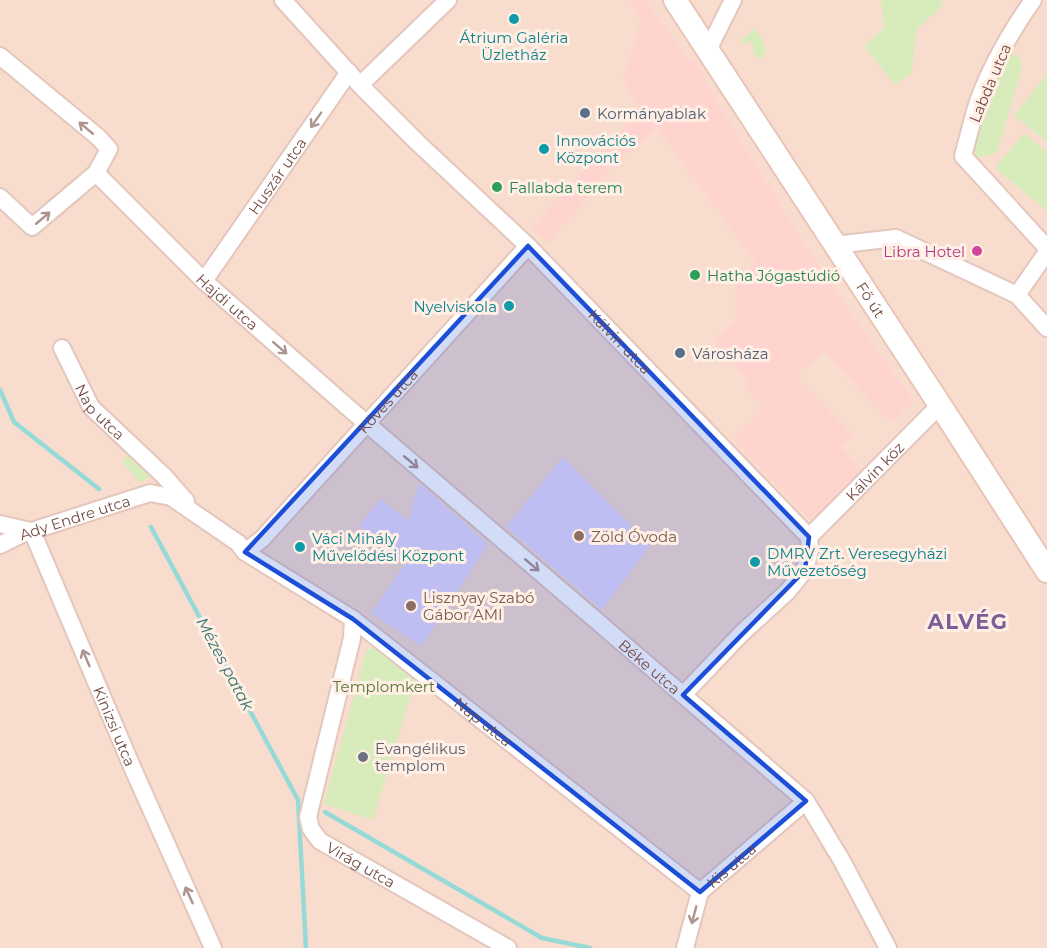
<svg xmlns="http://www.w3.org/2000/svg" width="1047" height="948" font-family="Montserrat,sans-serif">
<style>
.residential{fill:#f8ddce}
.commercial{fill:#ffd4cf}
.education{fill:#e8daf9}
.green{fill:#d8ebbb}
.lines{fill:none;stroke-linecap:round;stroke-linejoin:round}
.stream{stroke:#96dad7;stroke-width:4.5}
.minor-casing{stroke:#e4c6bc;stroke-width:20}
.secondary-casing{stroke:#e9c5b8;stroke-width:26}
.minor{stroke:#fff;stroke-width:16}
.secondary{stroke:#fff;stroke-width:22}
.oneway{stroke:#ac948f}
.marked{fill:#1d4ed8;fill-opacity:0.2;stroke:#1d4ed8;stroke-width:4.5;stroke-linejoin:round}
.culture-dot{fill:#0f9aa8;stroke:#ffefe4;stroke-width:2}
.service-dot{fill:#5c6f8a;stroke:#ffefe4;stroke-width:2}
.leisure-dot{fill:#2e9e5b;stroke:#ffefe4;stroke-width:2}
.hotel-dot{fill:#d1479c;stroke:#ffefe4;stroke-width:2}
.education-dot{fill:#8d6e63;stroke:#ffefe4;stroke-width:2}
.worship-dot{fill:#6b7280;stroke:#ffefe4;stroke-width:2}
.labels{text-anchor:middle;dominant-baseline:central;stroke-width:6;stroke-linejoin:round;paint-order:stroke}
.culture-label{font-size:15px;fill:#0d838f;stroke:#ffefe4;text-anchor:start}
.street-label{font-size:15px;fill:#744c44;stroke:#ffefe4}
.service-label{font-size:15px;fill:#4e5e75;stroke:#ffefe4;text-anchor:start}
.leisure-label{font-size:15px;fill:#27864d;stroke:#ffefe4;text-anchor:start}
.hotel-label{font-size:15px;fill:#b23c85;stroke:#ffefe4;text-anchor:end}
.education-label{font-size:15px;fill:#785e54;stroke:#ffefe4;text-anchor:start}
.park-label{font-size:15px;fill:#58753a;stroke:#ffefe4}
.worship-label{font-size:15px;fill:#5b616d;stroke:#ffefe4;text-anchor:start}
.water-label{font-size:16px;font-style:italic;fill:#357472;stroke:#ffefe4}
.district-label{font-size:21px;font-weight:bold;letter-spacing:1.5px;fill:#795f98;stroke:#ffefe4}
</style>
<rect width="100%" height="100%" fill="#feeadd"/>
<!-- residential -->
<path class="residential" d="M0 0H1047V948H0Z"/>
<!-- commercial -->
<path class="commercial" d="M628 0H645L685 54 697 63 705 77 706 84 813 257 858 324 914 401 891 423 824 351 796 377 853 435 841 447 868 476 817 527 733 439 765 408 744 386 748 381 713 342 736 320 735 283 756 263 664 138 656 129 611 169 548 244 531 228 640 110 623 79 641 20Z"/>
<!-- education -->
<path class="education" d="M563 457 650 545 602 610 506 527Z
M419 483 488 544 421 646 371 613 406 563 359 526 381 499 408 521Z"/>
<!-- green -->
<path class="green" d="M881 0H943L942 6 916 30 912 73 895 85 864 46 884 28Z
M752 28C761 35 764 41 766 52L760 59 756 58 751 41 743 45 741 40 749 34Z
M1014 53 1021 59 1022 68 997 152 976 159 974 145 982 117 1004 63Z
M1047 75V142L1014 115Z
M1024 133 1047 152V211L995 168Z
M130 452 159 477H151L139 482 122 462Z
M377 646 417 674 373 820 324 804 365 655 368 649Z"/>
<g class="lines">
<!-- stream -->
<path class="stream" d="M0 390 14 422 99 489
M151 527 298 800
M298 799 306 948
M325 812 542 938 590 948"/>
<defs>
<g id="minor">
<path id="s1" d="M283 0 360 85 418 143 528 246 809 537 810 550 805 570 788 591 741 634 683 695"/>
<path d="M1033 0C1010 33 987 72 975 111 971 126 967 141 963 156L1047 248"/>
<path d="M707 52 733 0"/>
<path d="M0 56 98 137 109 149 96 173 32 227 0 197"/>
<path d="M360 85 448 0"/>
<path id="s2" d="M96 173 204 281 351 410 683 695 806 801 842 861 888 948"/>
<path d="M834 245 896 238 1017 295 1047 328"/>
<path id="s3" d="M204 281 349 72"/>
<path d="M1017 295 1047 252"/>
<path id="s4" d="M62 348 91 407 164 476 186 501"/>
<path d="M0 524 31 531"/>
<path id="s5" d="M32 531 133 769 213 948"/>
<path id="s6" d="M809 537 940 405"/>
<path id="s7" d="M0 545 22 534 150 493 171 497 238 543 245 552 353 619 700 892"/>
<path id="s8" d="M245 552 262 539 528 246"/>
<path id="s9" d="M353 619 352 638 308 817 311 829 320 841 508 948"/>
<path id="s10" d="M685 948 700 892 806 801"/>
</g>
<g id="secondary">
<path id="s11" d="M675 0 940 405 1047 571"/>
</g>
</defs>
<!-- minor casing -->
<use href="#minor" class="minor-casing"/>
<!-- secondary casing -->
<use href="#secondary" class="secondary-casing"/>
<!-- minor -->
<use href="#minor" class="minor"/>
<!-- secondary -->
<use href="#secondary" class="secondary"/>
</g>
<!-- one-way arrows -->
<defs><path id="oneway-shaft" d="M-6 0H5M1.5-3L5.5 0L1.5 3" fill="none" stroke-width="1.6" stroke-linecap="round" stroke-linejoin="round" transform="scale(1.5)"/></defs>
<g class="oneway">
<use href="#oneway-shaft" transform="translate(316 120) rotate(125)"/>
<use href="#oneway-shaft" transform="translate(86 128) rotate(-140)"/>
<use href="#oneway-shaft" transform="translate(43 218) rotate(-40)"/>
<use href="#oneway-shaft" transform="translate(280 348) rotate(41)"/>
<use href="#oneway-shaft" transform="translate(411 462) rotate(40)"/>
<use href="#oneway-shaft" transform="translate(532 565) rotate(40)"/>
<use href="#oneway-shaft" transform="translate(86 658) rotate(-113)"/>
<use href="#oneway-shaft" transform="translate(189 895) rotate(-114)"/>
<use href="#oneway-shaft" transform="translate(694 915) rotate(105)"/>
</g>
<!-- marked area -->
<path class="marked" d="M528 246 809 537 805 570 683 695 806 801 700 892 353 619 245 552Z"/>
<!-- markers -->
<g class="culture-dot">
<circle cx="514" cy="19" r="6"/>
<circle cx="544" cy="149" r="6"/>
<circle cx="509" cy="306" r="6"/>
<circle cx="300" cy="547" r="6"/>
<circle cx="755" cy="562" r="6"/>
</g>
<g class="service-dot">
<circle cx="585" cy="113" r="6"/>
<circle cx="680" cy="353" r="6"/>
</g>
<g class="leisure-dot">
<circle cx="497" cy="187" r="6"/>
<circle cx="695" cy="275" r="6"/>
</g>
<circle class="hotel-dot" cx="977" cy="251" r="6"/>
<g class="education-dot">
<circle cx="579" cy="536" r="6"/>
<circle cx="411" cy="606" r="6"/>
</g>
<circle class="worship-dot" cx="363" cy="757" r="6"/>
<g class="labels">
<!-- culture labels -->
<g class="culture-label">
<text x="514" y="37" text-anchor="middle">Átrium Galéria<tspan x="514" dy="17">Üzletház</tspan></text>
<text x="556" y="140">Innovációs<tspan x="556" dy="17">Központ</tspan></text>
<text x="497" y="306" text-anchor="end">Nyelviskola</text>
<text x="312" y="538">Váci Mihály<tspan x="312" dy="17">Művelődési Központ</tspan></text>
<text x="767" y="553">DMRV Zrt. Veresegyházi<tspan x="767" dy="17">Művezetőség</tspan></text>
</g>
<!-- street labels -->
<g class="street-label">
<text transform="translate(990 83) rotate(-67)">Labda utca</text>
<text stroke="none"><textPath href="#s3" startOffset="128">Huszár utca</textPath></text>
<text stroke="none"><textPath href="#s11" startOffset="358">Fő út</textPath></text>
<text stroke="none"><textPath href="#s2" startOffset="184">Hajdi utca</textPath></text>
<text stroke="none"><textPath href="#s1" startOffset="480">Kálvin utca</textPath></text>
<text stroke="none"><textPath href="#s8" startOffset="208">Köves utca</textPath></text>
<text stroke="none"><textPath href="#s4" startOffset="75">Nap utca</textPath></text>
<text stroke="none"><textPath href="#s6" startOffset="93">Kálvin köz</textPath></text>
<text stroke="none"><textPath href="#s7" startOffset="80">Ady Endre utca</textPath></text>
<text stroke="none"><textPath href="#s2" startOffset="742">Béke utca</textPath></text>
<text stroke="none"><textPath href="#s7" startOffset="566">Nap utca</textPath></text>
<text stroke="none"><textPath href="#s5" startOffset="212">Kinizsi utca</textPath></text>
<text stroke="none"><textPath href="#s9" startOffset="278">Virág utca</textPath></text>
<text stroke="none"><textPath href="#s10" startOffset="99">Kis utca</textPath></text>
</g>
<!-- service labels -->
<g class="service-label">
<text x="597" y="113">Kormányablak</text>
<text x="692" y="353">Városháza</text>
</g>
<!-- leisure labels -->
<g class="leisure-label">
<text x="509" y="187">Fallabda terem</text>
<text x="707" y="275">Hatha Jógastúdió</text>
</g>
<!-- hotel labels -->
<g class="hotel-label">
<text x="965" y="251">Libra Hotel</text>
</g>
<!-- education labels -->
<g class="education-label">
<text x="591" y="536">Zöld Óvoda</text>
<text x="423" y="597">Lisznyay Szabó<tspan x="423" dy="17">Gábor AMI</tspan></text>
</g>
<!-- park labels -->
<g class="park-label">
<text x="384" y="686">Templomkert</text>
</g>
<!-- worship labels -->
<g class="worship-label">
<text x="375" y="748">Evangélikus<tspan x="375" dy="17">templom</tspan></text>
</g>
<!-- water labels -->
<g class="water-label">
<text transform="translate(225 664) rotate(62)">Mézes patak</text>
</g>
<!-- district labels -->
<g class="district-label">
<text x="968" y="621">ALVÉG</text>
</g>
</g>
</svg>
